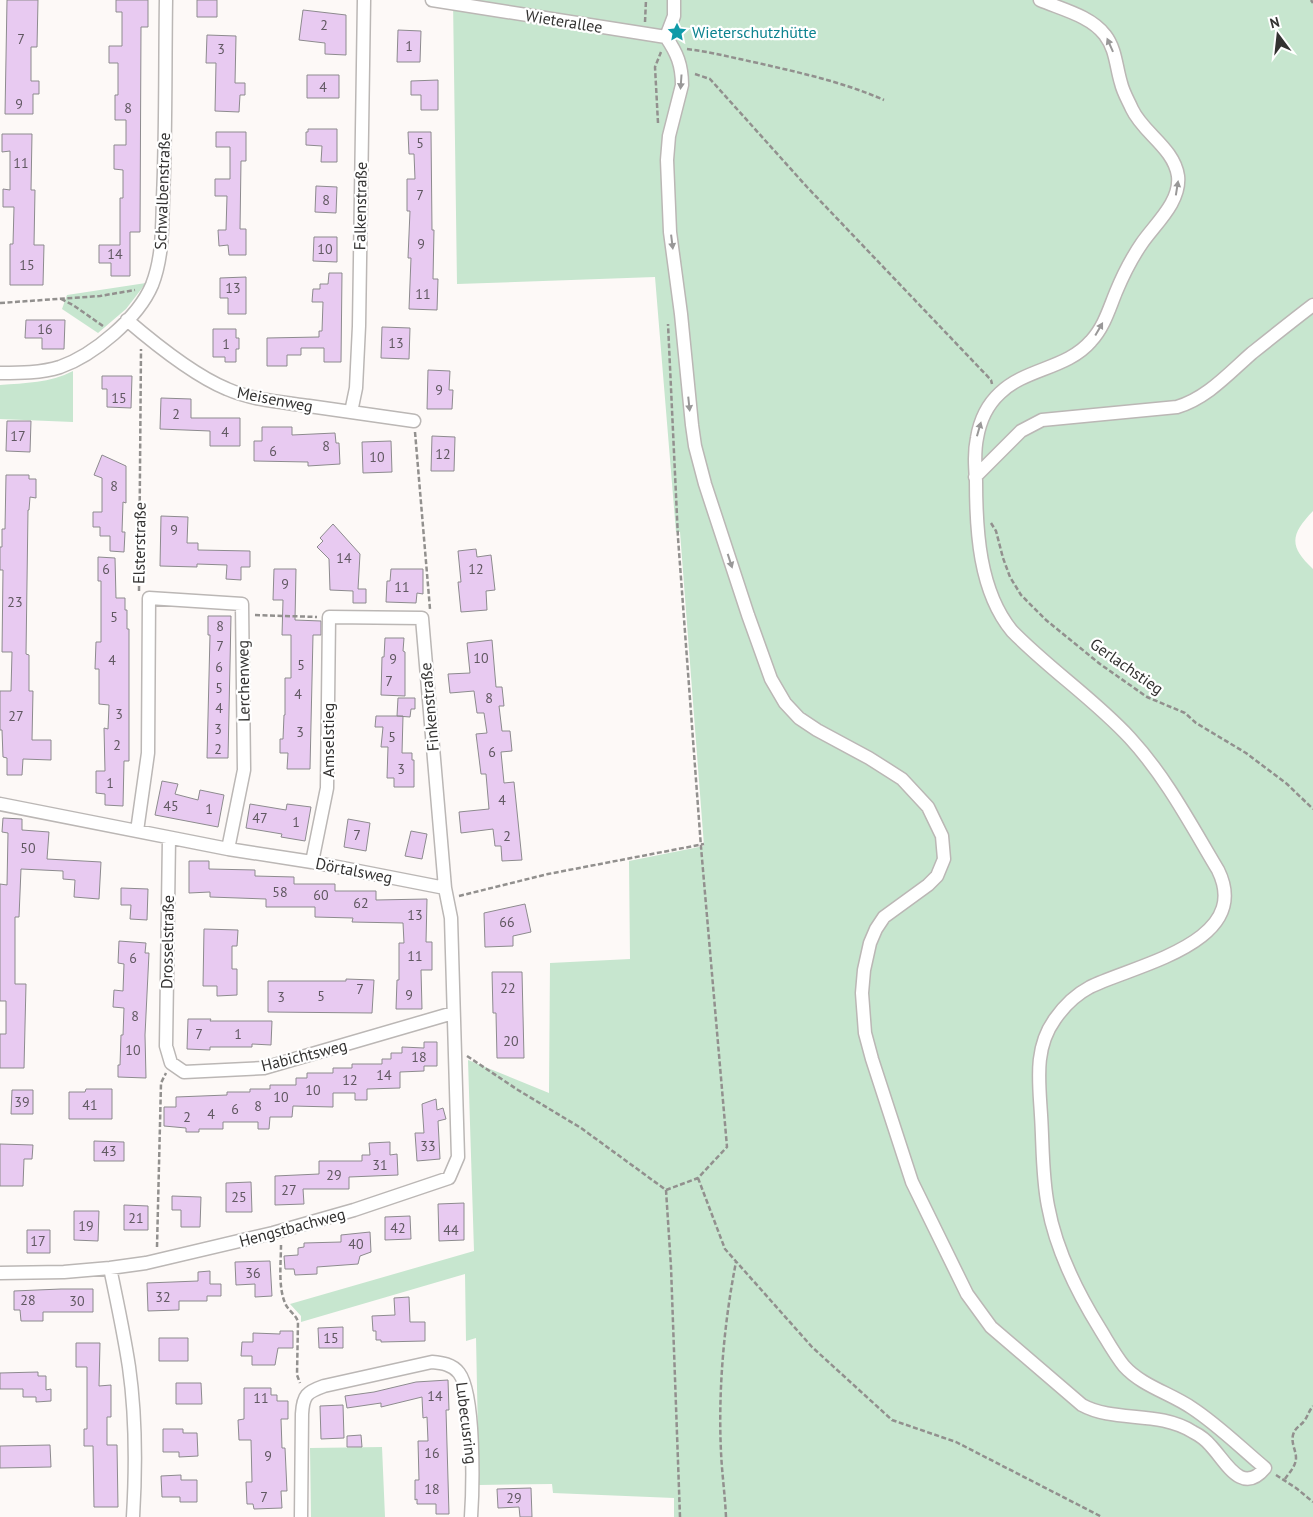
<svg xmlns="http://www.w3.org/2000/svg" width="1313" height="1517" font-family="'PT Sans',sans-serif">
<style>
.green{fill:#c7e6cf}
.building{fill:#e8caf1;stroke:#8d8b8e}
.lines{fill:none;stroke-linecap:round;stroke-linejoin:round}
.street-casing{stroke:#bbb7b5;stroke-width:15}
.path{stroke:#92908e;stroke-width:2.5;stroke-dasharray:5 2.5;stroke-linecap:butt}
.street{stroke:#fff;stroke-width:12}
.oneway{fill:#999898}
.labels{text-anchor:middle;dominant-baseline:central;stroke-width:4.5;stroke-linejoin:round;paint-order:stroke}
.number-label{font-size:14px;fill:#605861}
.street-label{font-size:16px;fill:#333231;stroke:#fff}
.culture-label{font-size:16px;fill:#0d838f;stroke:#fff;text-anchor:start}
</style>
<rect width="100%" height="100%" fill="#fdf9f7"/>
<!-- green -->
<path class="green" d="M453 0H1313V511C1291 534 1288 546 1313 569V1517H674V1498L553 1493 552 1484 479 1485 476 1338 466 1341 465 1274 301 1322V1316L290 1304 474 1251 468 1060 549 1093 550 963 630 959 629 861 704 846 680 532H676L655 277 457 284Z
M146 283 126 309 98 333 62 309 67 295Z
M73 371V422L0 419V385C25 383 50 383 73 371Z
M382 1447 385 1517H311L310 1448Z"/>
<!-- building -->
<path class="building" d="M7 0H38L37 47H31V81H39V94H33V114H5Z
M116 0H148V27H141L140 232H130V276H111V263H99V245H120V198H123V170L114 169V145H126V120H115V95H118V63H109V46H122V12H116Z
M197 0H217V17H197Z
M303 10 346 15V55L325 54V43L299 40Z
M398 30 421 31 420 62H397Z
M207 35 236 36 235 83H245V95H240L239 112 215 111 216 63H206Z
M307 75H339V98H307Z
M438 80V110H421V95H411V81Z
M308 129H337V162H321L322 146 306 145V132H308Z
M216 132H246V161H241L240 229H246V255H229L228 245 219 246 218 230H226L227 196H215V179H230V147H216Z
M408 132H431L432 230H434L433 279H438L437 310 409 309 411 258H408L410 211H407V179H415L414 154H409Z
M2 134H32L31 190H35L34 245H44L43 285H10V244H13L14 207H3V189L10 190V151L2 152Z
M316 186 337 187 336 213 315 212Z
M314 237H337V262L313 261Z
M329 273H342L341 362H324V348H301V355H287V366H267V338L319 337V331H322L323 302H312L313 289H320V284H328Z
M246 277V314H228V298H220V278Z
M26 320H65L64 349H42V338H25Z
M382 327 410 328 409 359 381 358Z
M213 329H236V338H239V349H236V362H225V357H213Z
M428 370 450 371 449 390H453L452 409H427Z
M102 376H132L131 408 107 407V389H102Z
M161 398 191 399V418H240V446H210V431L160 429Z
M7 421H31L30 452 6 451Z
M262 427H292V435L335 433 336 443H339L340 464 308 466V462L254 461V441H262Z
M432 436 455 437 454 471H431Z
M391 441 392 472 363 473 362 442Z
M102 455 126 466V503L123 502 122 532H125L124 552 110 551V536H100V527H93V512H102V478L94 475Z
M6 475H29V479H36V498L30 497 29 510H28L26 654 29 655V691H33L32 740H51V760L23 759 22 775H7V758L3 757 2 730H0V691H11L12 652H2L3 570H0V547H2V529H5Z
M161 516 188 517 187 543H198V550L250 551V567H241V580L226 579 227 565 197 564V567L160 566Z
M333 524 360 554 358 589H366V603H353V591L330 590 329 559 317 547 323 541 320 538Z
M476 549 477 557 491 555 495 590 486 591 487 610 461 612 458 582H461L458 551Z
M98 557 115 558 116 598H125V610H127V629H129V761H124L123 806 105 805V794L96 793V771H105L104 728 108 729 109 705 99 704V669H95L96 642H101V581H98Z
M274 569H296L295 620 321 621V635H313L310 769H287L288 753H280V739H283L284 715H285V678H291V635H282L283 600H273Z
M391 569H423V594L417 593 416 603 386 602 387 581H390Z
M208 616H231L228 758H207L210 635H208Z
M385 638H404L403 651 405 652V696L381 695 382 657H384Z
M492 640 496 687H502L504 706H499L502 731H510L512 751 501 752 504 783 514 782 522 860 502 861 501 846H495L493 829 461 833 459 812 489 809 486 774H481L476 734 487 733 484 713H477L474 691 450 693 448 674 470 673 467 643Z
M398 698H415V709H411L410 717 397 716Z
M376 716H403L402 753H412V760H414V787H394V778H387L388 747H381L383 727H375Z
M162 781 178 784 175 794 198 800 200 790 224 795 218 827 155 815Z
M250 804 286 810 287 804 311 807 305 841 281 837 282 834 246 828Z
M3 818 22 819V830L49 832 47 859 101 862 99 899 74 897 75 880 63 879V871L21 869 19 917H15V984H26L24 1068H0V1034H6V1001H0V884L7 885 8 833 2 832Z
M348 819 370 823 366 851 344 847Z
M411 831 427 834 422 859 405 856Z
M189 861H209V869L255 870V876L294 877V884H335V891H376V900L427 899 426 942H432V970H421L422 1009H396L397 980H399V943H404L403 923 352 922 353 918 315 917V907H266V899L210 897V892L189 893Z
M121 888 148 889 147 920 130 919 131 905H121Z
M525 904 531 932 513 936V946L485 947 484 913Z
M204 929 238 930 237 946H232V969H237V995L217 996V986H203Z
M119 941 146 943 145 953H149L145 1035 146 1078 118 1077V1065H120L121 1035H123L124 1008 113 1007 114 990 123 991 124 964 118 963Z
M492 972H522L524 1058H497L496 1013H493Z
M346 979 374 980 372 1013 268 1012V981H346Z
M188 1019H211L210 1021H272L271 1045 252 1044V1047H210V1050L187 1049Z
M424 1042H437V1066H424V1071L400 1072V1088L367 1089V1100H355V1093H333V1107L293 1106 292 1117H270L269 1129H258V1122H223V1129H199V1132H186V1128L164 1126V1107H176V1097L227 1095V1092H250V1089H270V1085H296V1078H307V1073H333V1068H352V1064H382V1059H391V1053H402V1047L424 1048Z
M86 1089H112V1119H69V1092H85Z
M12 1090H33V1114H11Z
M436 1099 437 1110 443 1108 446 1119 438 1121 440 1159 417 1161 415 1133H424L422 1104Z
M94 1141 124 1142V1161H94Z
M390 1142V1155L397 1154 398 1175 349 1177V1189H303L304 1204 275 1205V1176L319 1174V1161H362V1155H370L369 1143Z
M0 1144 33 1145 32 1159H24L23 1186H0Z
M251 1182 252 1212H226V1183Z
M172 1196 201 1197 200 1227H181V1210H172Z
M464 1203V1240L439 1241 438 1204Z
M124 1205 148 1206V1230H124Z
M74 1211H99L98 1241 74 1240Z
M410 1216 411 1239 385 1240V1217Z
M27 1230H50V1253H27Z
M370 1232 371 1252 360 1256 358 1264 317 1267V1274L295 1275 294 1269H285L284 1256 298 1255V1248L304 1247V1243L341 1242V1235Z
M270 1261 272 1296 255 1297V1284L236 1285 235 1262Z
M210 1271V1284H221V1296H207V1301H179V1310L148 1311 147 1283 198 1281V1272Z
M61 1289H93V1312H43V1321H21L20 1310H14V1291Z
M409 1297 410 1322H425V1341L381 1342V1340H376V1331H373L372 1316 395 1315 394 1298Z
M343 1327V1348H319L318 1328Z
M280 1331H293V1348H278L275 1365H252V1356H241L242 1342H253V1333L280 1334Z
M159 1338H188V1361H159Z
M76 1343H100L99 1386 111 1385V1417H107V1445H117L118 1507H94L93 1446H84V1429H87V1367H76Z
M38 1372V1376H46V1390L51 1389V1401L36 1402V1397H23V1389H0V1373Z
M448 1380 449 1410H446L449 1514H436V1504H417V1499L415 1500V1480H419L418 1441H428L427 1417 423 1418 422 1397 381 1407V1403L347 1408 345 1396 374 1392 416 1382Z
M176 1383H201L202 1404H176Z
M244 1388H271V1395H277V1401H288V1419H281L282 1448H285L287 1491H281L282 1508 254 1509 253 1504H247L246 1482H252L251 1440H239L238 1420 244 1419Z
M343 1405 344 1438 321 1439 320 1406Z
M163 1429H183V1433H197L198 1456 179 1457V1452H163Z
M361 1435 362 1447H347V1436Z
M50 1445 51 1467 0 1468V1446Z
M181 1475V1480H197V1502H180V1497H162L161 1476Z
M531 1488 532 1517H520L519 1507 498 1508 497 1489Z"/>
<g class="lines">
<defs>
<path id="street" d="M432 0 666 37
M666 37C677 53 682 65 682 85L669 136 667 160 670 232 681 314 692 425 695 446 705 484 748 615 771 679 785 703 799 718 817 730 869 758 902 779 928 807 942 836 944 859 937 876 928 885 884 917 876 929 870 943 864 970 862 993 865 1033 872 1059 912 1182 967 1294 991 1327 1082 1405C1115 1423 1158 1410 1193 1432 1199 1435 1206 1440 1211 1446 1226 1462 1242 1496 1265 1468 1241 1448 1218 1425 1192 1408 1170 1393 1142 1386 1124 1366 1115 1355 1108 1342 1100 1329 1077 1292 1056 1250 1048 1206 1042 1176 1043 1145 1041 1115 1039 1081 1034 1048 1055 1019 1064 1006 1075 995 1090 987 1134 965 1254 943 1218 870 1191 825 1166 777 1130 738 1094 699 1049 669 1012 631 979 591 976 530 976 481 975 466 974 452 977 438 980 420 987 405 1000 393 1026 368 1067 369 1091 341 1104 327 1109 309 1116 292 1123 275 1131 259 1142 243 1155 224 1181 202 1178 176 1174 148 1143 133 1132 109 1128 100 1123 92 1121 83 1116 67 1116 49 1105 35 1091 16 1061 9 1040 0
M666 37 674 16V0
M127 320C155 344 193 375 227 389 252 400 281 402 309 406 344 411 379 416 414 421
M0 373C20 373 41 373 60 367 94 355 138 318 152 285 163 257 162 227 163 198 166 132 165 66 166 0
M351 412 356 388 359 326 364 0
M975 477 1021 431 1042 420 1177 407C1207 398 1228 374 1252 353 1272 337 1292 321 1313 305
M0 804 228 849 312 862 445 888
M137 831 148 753 149 598 242 604 244 770 228 849
M169 838 166 1046 171 1063 184 1072 264 1068 453 1013
M110 1268C117 1301 124 1334 129 1367 136 1416 136 1467 133 1517
M0 1273 64 1272 110 1268 146 1263 273 1233 354 1210 449 1178 458 1157 451 918 445 888 422 618 329 617 327 788 312 862
M301 1517 302 1414C303 1395 307 1392 324 1386L432 1362C442 1363 452 1364 459 1373 475 1394 473 1488 471 1517"/>
</defs>
<!-- street casing -->
<use href="#street" class="street-casing"/>
<!-- path -->
<path class="path" d="M1311 0 1313 3
M645 22 646 0
M687 49C711 52 734 58 758 63 801 73 843 82 884 100
M695 74 710 79 807 187 991 380 992 384
M658 123 655 67 661 52
M61 299 73 305 103 326
M0 303 100 296 135 290
M415 432 430 609
M991 523 996 531 1003 558 1010 577 1021 595 1046 620 1100 664 1147 697 1185 713 1196 723 1246 753 1287 784 1313 809
M139 591 141 349
M255 615 317 617
M459 896 548 874 704 844
M467 1056 518 1090 581 1128 666 1190 671 1267 680 1517
M698 1178 725 1249 812 1347 892 1420 956 1442 1102 1517
M666 1190 698 1178 727 1147 701 847 678 538 668 324
M281 1245C281 1263 278 1286 285 1303 288 1311 296 1314 298 1322L297 1375 300 1383
M157 1247 161 1083 166 1073
M1276 1475 1296 1488 1313 1502
M1285 1479C1289 1473 1296 1466 1296 1458 1296 1450 1291 1444 1293 1435 1295 1427 1301 1426 1305 1420 1308 1415 1309 1411 1313 1406
M726 1517C725 1495 722 1474 721 1452 718 1391 724 1323 736 1262"/>
<!-- street -->
<use href="#street" class="street"/>
</g>
<!-- one-way arrows -->
<defs><path id="oneway-solid" d="M-6-.8H1V-3.2L6.5 0L1 3.2V.8H-6Z" transform="scale(1.25)"/></defs>
<g class="oneway">
<use href="#oneway-solid" transform="translate(1110 45) rotate(-114)"/>
<use href="#oneway-solid" transform="translate(681 82) rotate(94)"/>
<use href="#oneway-solid" transform="translate(1177 188) rotate(-81)"/>
<use href="#oneway-solid" transform="translate(672 242) rotate(83)"/>
<use href="#oneway-solid" transform="translate(1099 329) rotate(-60)"/>
<use href="#oneway-solid" transform="translate(689 404) rotate(84)"/>
<use href="#oneway-solid" transform="translate(979 429) rotate(-74)"/>
<use href="#oneway-solid" transform="translate(730 561) rotate(72)"/>
</g>
<!-- icons -->
<defs>
<symbol id="sight-bare" viewBox="-9 -9 18 18"><path d="M0-6L1.8-2.2L6-1.7L2.9 1.2L3.7 5.4L0 3.3L-3.7 5.4L-2.9 1.2L-6-1.7L-1.8-2.2Z" fill="#0f9aa8" stroke="#fff" stroke-width="2.5" paint-order="stroke"/></symbol>
</defs>
<g fill-rule="evenodd">
<use href="#sight-bare" x="663" y="18" width="28" height="28"/>
</g>
<g class="labels">
<!-- number labels -->
<g class="number-label">
<text x="324" y="25">2</text>
<text x="21" y="39">7</text>
<text x="409" y="46">1</text>
<text x="221" y="49">3</text>
<text x="323" y="87">4</text>
<text x="19" y="104">9</text>
<text x="128" y="108">8</text>
<text x="420" y="143">5</text>
<text x="21" y="163">11</text>
<text x="420" y="195">7</text>
<text x="326" y="200">8</text>
<text x="421" y="244">9</text>
<text x="325" y="249">10</text>
<text x="115" y="254">14</text>
<text x="27" y="265">15</text>
<text x="233" y="288">13</text>
<text x="423" y="294">11</text>
<text x="45" y="329">16</text>
<text x="396" y="343">13</text>
<text x="226" y="344">1</text>
<text x="439" y="390">9</text>
<text x="119" y="398">15</text>
<text x="176" y="414">2</text>
<text x="225" y="432">4</text>
<text x="18" y="436">17</text>
<text x="326" y="446">8</text>
<text x="273" y="451">6</text>
<text x="443" y="454">12</text>
<text x="377" y="457">10</text>
<text x="114" y="486">8</text>
<text x="174" y="530">9</text>
<text x="344" y="558">14</text>
<text x="106" y="569">6</text>
<text x="476" y="569">12</text>
<text x="285" y="584">9</text>
<text x="402" y="587">11</text>
<text x="15" y="602">23</text>
<text x="114" y="617">5</text>
<text x="220" y="626">8</text>
<text x="220" y="646">7</text>
<text x="481" y="658">10</text>
<text x="393" y="659">9</text>
<text x="112" y="660">4</text>
<text x="301" y="665">5</text>
<text x="219" y="667">6</text>
<text x="389" y="681">7</text>
<text x="219" y="688">5</text>
<text x="298" y="694">4</text>
<text x="489" y="698">8</text>
<text x="219" y="708">4</text>
<text x="119" y="714">3</text>
<text x="16" y="716">27</text>
<text x="218" y="729">3</text>
<text x="300" y="732">3</text>
<text x="392" y="737">5</text>
<text x="117" y="745">2</text>
<text x="218" y="749">2</text>
<text x="492" y="752">6</text>
<text x="401" y="769">3</text>
<text x="110" y="783">1</text>
<text x="502" y="800">4</text>
<text x="171" y="806">45</text>
<text x="209" y="809">1</text>
<text x="260" y="818">47</text>
<text x="296" y="822">1</text>
<text x="357" y="835">7</text>
<text x="507" y="836">2</text>
<text x="28" y="848">50</text>
<text x="280" y="892">58</text>
<text x="321" y="895">60</text>
<text x="361" y="903">62</text>
<text x="415" y="915">13</text>
<text x="507" y="922">66</text>
<text x="415" y="956">11</text>
<text x="133" y="958">6</text>
<text x="508" y="988">22</text>
<text x="360" y="989">7</text>
<text x="409" y="995">9</text>
<text x="321" y="996">5</text>
<text x="281" y="997">3</text>
<text x="135" y="1016">8</text>
<text x="199" y="1034">7</text>
<text x="238" y="1034">1</text>
<text x="511" y="1041">20</text>
<text x="133" y="1050">10</text>
<text x="419" y="1057">18</text>
<text x="384" y="1075">14</text>
<text x="350" y="1080">12</text>
<text x="313" y="1090">10</text>
<text x="281" y="1097">10</text>
<text x="22" y="1102">39</text>
<text x="90" y="1105">41</text>
<text x="258" y="1106">8</text>
<text x="235" y="1109">6</text>
<text x="211" y="1114">4</text>
<text x="187" y="1117">2</text>
<text x="428" y="1146">33</text>
<text x="109" y="1151">43</text>
<text x="380" y="1165">31</text>
<text x="334" y="1175">29</text>
<text x="289" y="1190">27</text>
<text x="239" y="1197">25</text>
<text x="136" y="1218">21</text>
<text x="86" y="1226">19</text>
<text x="398" y="1228">42</text>
<text x="451" y="1230">44</text>
<text x="38" y="1241">17</text>
<text x="356" y="1244">40</text>
<text x="253" y="1273">36</text>
<text x="163" y="1297">32</text>
<text x="28" y="1300">28</text>
<text x="77" y="1301">30</text>
<text x="331" y="1338">15</text>
<text x="435" y="1396">14</text>
<text x="261" y="1398">11</text>
<text x="432" y="1453">16</text>
<text x="268" y="1456">9</text>
<text x="432" y="1489">18</text>
<text x="264" y="1497">7</text>
<text x="514" y="1498">29</text>
</g>
<!-- street labels -->
<g class="street-label">
<text transform="translate(564 21) rotate(9)">Wieterallee</text>
<text transform="translate(162 191) rotate(-88)">Schwalbenstraße</text>
<text transform="translate(360 206) rotate(-89)">Falkenstraße</text>
<text transform="translate(275 399) rotate(11)">Meisenweg</text>
<text transform="translate(139 543) rotate(-89)">Elsterstraße</text>
<text transform="translate(1127 666) rotate(35)">Gerlachstieg</text>
<text transform="translate(243 681) rotate(-91)">Lerchenweg</text>
<text transform="translate(429 707) rotate(-95)">Finkenstraße</text>
<text transform="translate(328 740) rotate(-90)">Amselstieg</text>
<text transform="translate(354 870) rotate(11)">Dörtalsweg</text>
<text transform="translate(167 942) rotate(-89)">Drosselstraße</text>
<text transform="translate(304 1055) rotate(-14)">Habichtsweg</text>
<text transform="translate(292 1227) rotate(-15)">Hengstbachweg</text>
<text transform="translate(467 1423) rotate(83)">Lubecusring</text>
</g>
<!-- culture labels -->
<g class="culture-label">
<text x="692" y="32">Wieterschutzhütte</text>
</g>
</g>
<!-- north arrow -->
<g transform="translate(1278 35) rotate(345)" stroke="#ffffff" stroke-width="4" paint-order="stroke">
<path d="M0-4L9 19L0 12L-9 19Z" fill="#333231"/>
<text y="-8" font-size="14" font-weight="bold" text-anchor="middle" fill="#333231">N</text>
</g>
</svg>
